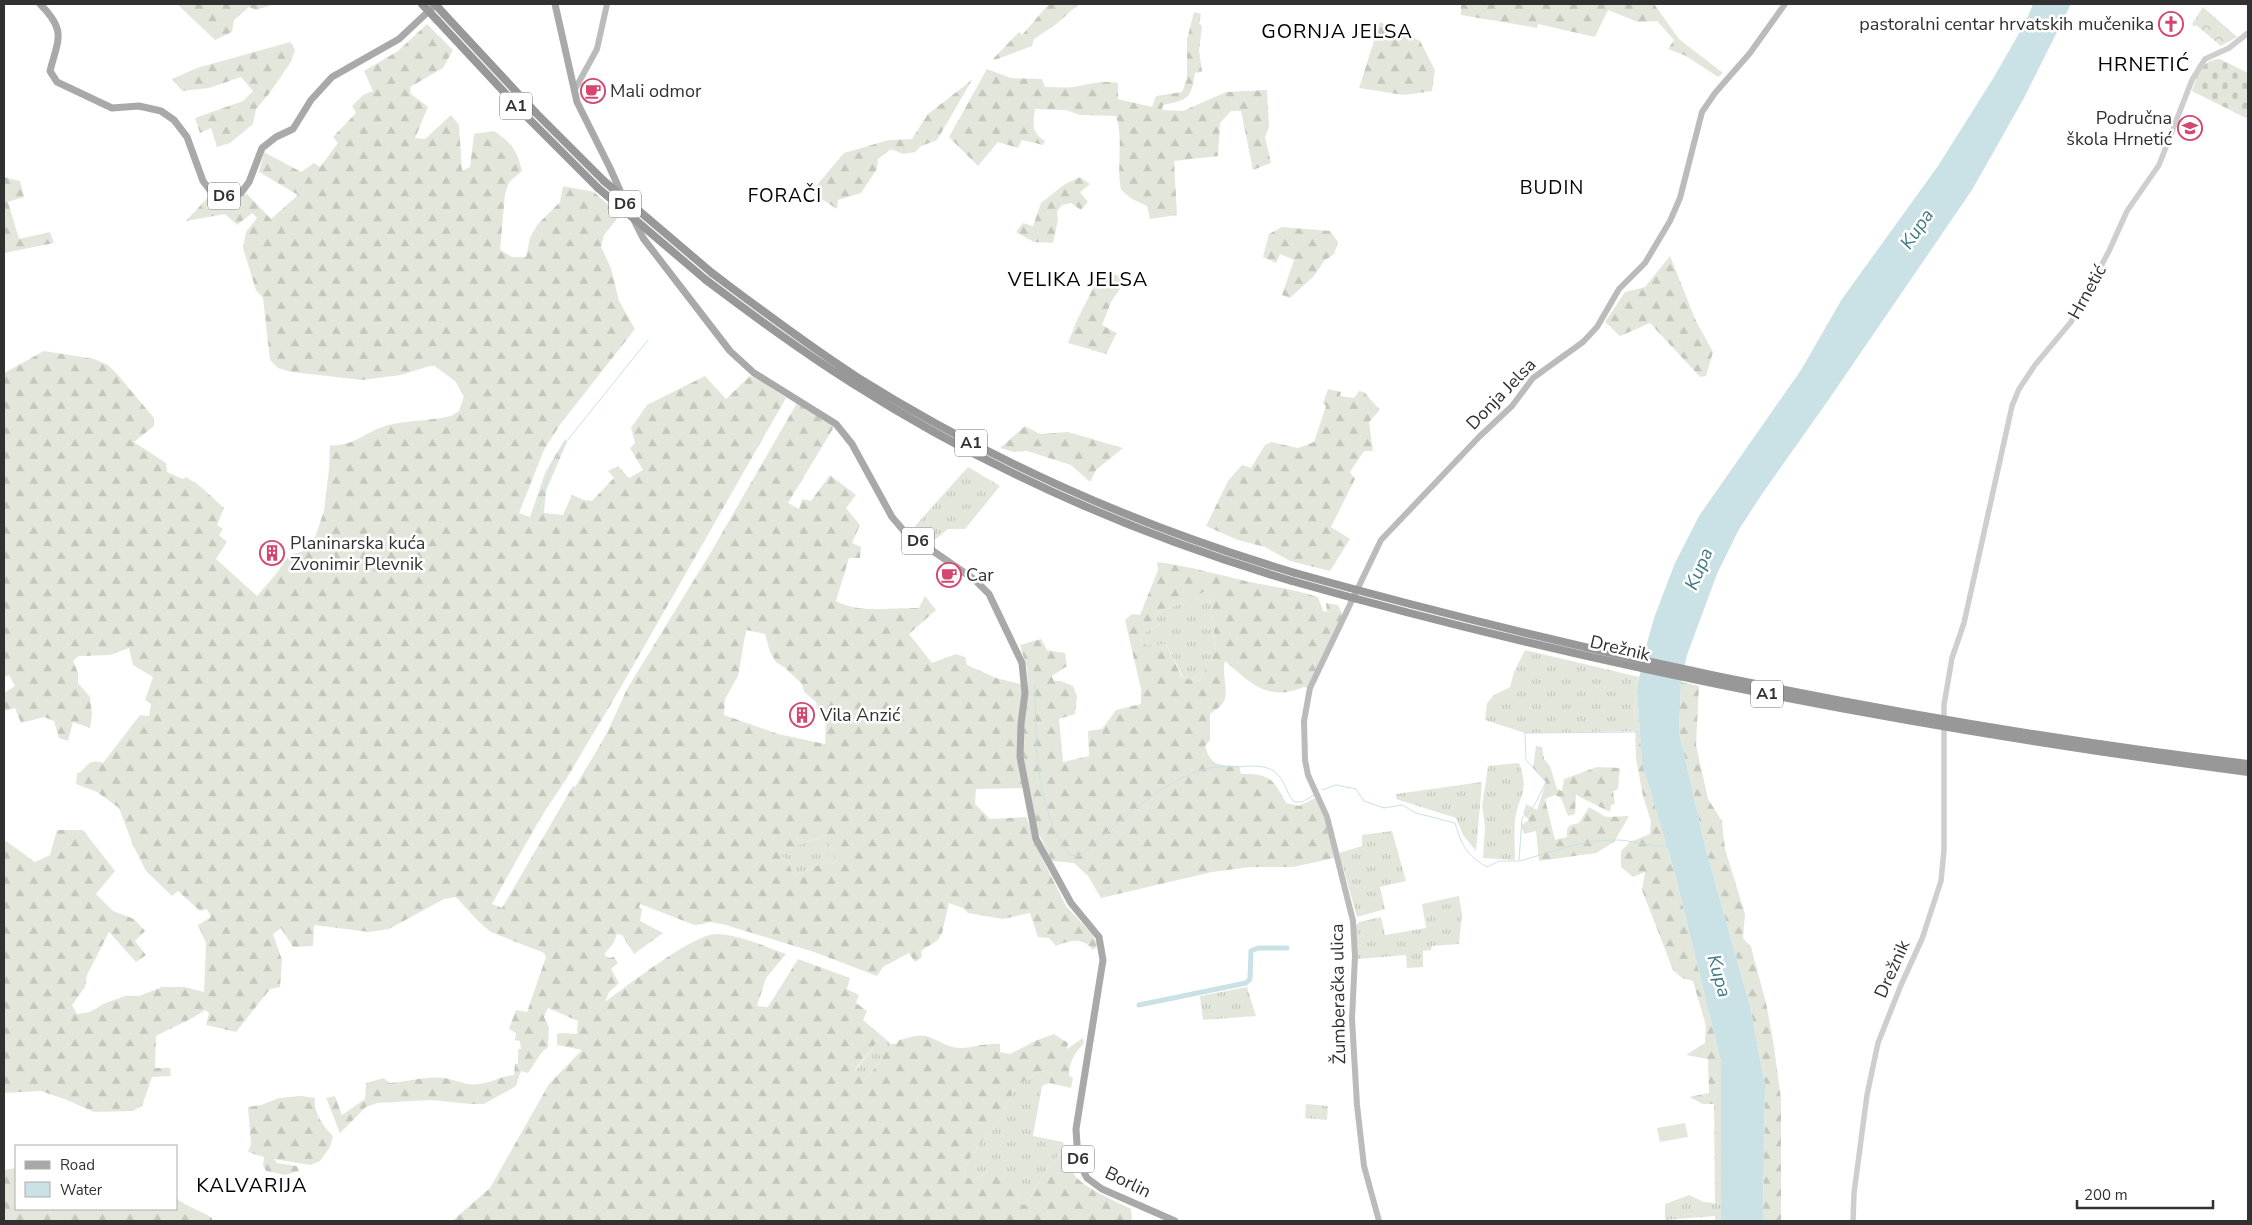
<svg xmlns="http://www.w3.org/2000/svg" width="2252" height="1225" font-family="'Nunito Sans',sans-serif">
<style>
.grass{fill:url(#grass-tufts)}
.forest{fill:url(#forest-firs);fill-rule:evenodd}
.cemetery{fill:url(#cemetery-stones)}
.park{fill:url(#park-crowns)}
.pitch{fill:#e3e7db}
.water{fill:#cae1e6}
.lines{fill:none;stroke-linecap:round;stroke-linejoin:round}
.stream{stroke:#cae1e6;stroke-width:1}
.canal{stroke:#cae1e6;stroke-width:5}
.tertiary{stroke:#cecece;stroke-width:5.5}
.secondary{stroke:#bbb;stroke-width:6}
.primary{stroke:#a9a9a9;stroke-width:7}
.motorway{stroke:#989898;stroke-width:8}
.motorway-bridge{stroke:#989898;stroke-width:8}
.labels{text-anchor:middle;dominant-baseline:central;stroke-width:5;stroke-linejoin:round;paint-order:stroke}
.shield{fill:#fff;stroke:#6f6f6f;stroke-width:1}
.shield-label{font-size:16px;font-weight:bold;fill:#313131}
.poi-label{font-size:18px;fill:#313131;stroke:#fff;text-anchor:start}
.street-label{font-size:18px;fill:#313131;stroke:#fff}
.neighbourhood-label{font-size:19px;letter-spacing:1px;fill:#000;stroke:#fff}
.water-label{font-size:19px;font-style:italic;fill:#437a85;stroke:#fff}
.quarter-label{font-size:20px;letter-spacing:1px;fill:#000;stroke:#fff}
</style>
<defs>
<pattern id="grass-tufts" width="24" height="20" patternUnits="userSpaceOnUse" patternTransform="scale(1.25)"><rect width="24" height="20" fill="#e3e7db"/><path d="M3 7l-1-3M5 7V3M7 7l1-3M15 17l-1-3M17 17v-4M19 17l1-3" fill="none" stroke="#c3c7bc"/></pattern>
<pattern id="forest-firs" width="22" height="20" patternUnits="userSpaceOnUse" patternTransform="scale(1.25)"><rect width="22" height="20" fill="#e3e7db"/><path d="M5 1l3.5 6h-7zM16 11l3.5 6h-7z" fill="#c3c7bc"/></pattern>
<pattern id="cemetery-stones" width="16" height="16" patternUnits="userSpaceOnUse" patternTransform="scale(1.25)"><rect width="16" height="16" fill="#e3e7db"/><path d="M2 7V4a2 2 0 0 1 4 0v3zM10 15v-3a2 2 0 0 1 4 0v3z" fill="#c3c7bc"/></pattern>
<pattern id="park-crowns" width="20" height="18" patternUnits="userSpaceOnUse" patternTransform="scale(1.25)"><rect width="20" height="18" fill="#e3e7db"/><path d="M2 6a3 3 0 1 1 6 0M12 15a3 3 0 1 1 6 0" fill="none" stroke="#c3c7bc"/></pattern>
</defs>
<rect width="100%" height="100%" fill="#fff"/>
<!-- grass -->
<path class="grass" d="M968 467 1000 486 965 529H948L932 542 915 526Z
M1209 588 1216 649 1199 681 1183 677 1166 644 1146 647 1139 636 1159 625 1154 614 1182 603Z
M1525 650 1639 677 1634 693 1635 731 1525 733 1485 720 1487 703 1494 695 1510 687 1514 672Z
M1519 763C1530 793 1519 793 1515 820 1514 833 1515 847 1515 860L1483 858 1485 826 1482 806 1488 766Z
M1482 782 1476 851 1463 835 1456 818 1396 799V794Z
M1392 831 1406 881 1380 887 1385 909 1357 917 1339 853 1362 846V835Z
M825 835 836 862 814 866 794 877 788 861 777 853Z
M1459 896 1462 914 1459 944 1432 946 1431 950 1423 951V967L1407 968 1406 955 1358 959 1356 926 1359 922 1381 917 1385 935 1426 928 1422 904Z
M1247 987 1256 1016 1203 1020 1200 996Z
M882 1036 891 1044 868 1078 855 1071Z
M1039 1071 1052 1073 1049 1083 1042 1086 1033 1136 1063 1142 1065 1149 1052 1162 1025 1205 1017 1202 1018 1192 988 1171 975 1180 964 1176 965 1166 978 1146 998 1124 1015 1087Z
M1306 1104 1328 1106 1327 1120 1305 1118Z
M1689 1195 1704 1202 1721 1204V1221H1715V1216L1665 1220V1204Z"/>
<!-- forest -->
<path class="forest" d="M177 4H275L256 10 249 7 234 20 232 32 215 40Z
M1049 4H1079L1055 25 1034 39 1032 46 995 60 993 59 1019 32 1022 35Z
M1461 4H1654L1679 39 1723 73 1718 77 1686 56 1668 49 1674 40 1657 21 1638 22 1608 10 1595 37 1538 24 1537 28 1461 15Z
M1194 12 1201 14 1199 23 1202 26 1199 50 1202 72 1195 73C1191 99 1188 100 1163 105L1162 110 1183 111 1226 92 1267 90 1269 127 1265 137 1271 163 1253 170 1241 111H1231L1220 123 1218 156 1174 161 1177 215 1150 219 1147 206 1132 199 1121 190C1116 165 1124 139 1116 116L1080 115 1066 110 1035 109C1033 124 1031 132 1045 141L1043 145 1022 140 1018 148 998 142 978 166 949 137 987 69 1011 78 1042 79 1045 87C1054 87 1065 88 1074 87 1089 84 1102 80 1118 83V99L1152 107 1156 96 1182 92 1187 79V39Z
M1380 22 1420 41 1435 70 1432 91 1404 95 1359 88Z
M427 24 453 50 443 68 410 87 411 94 428 107 415 138 425 139 451 115 459 125 462 171 470 167 474 134 494 131C512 143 517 150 522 171L509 182 505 194 500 250 512 257H526L530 238 537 225 560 202 563 186 594 192 620 215 604 235 601 247 611 268 619 301 635 329 559 426 544 450 519 513 530 517 545 473 565 439 567 442 546 491 544 513 563 515 572 495 584 500 592 501 614 478 608 471 618 466 629 478 643 470 630 448 635 443 631 428 647 405 705 376 726 399 750 376 764 383 786 398 621 687 565 781 541 817 492 904 502 908 573 786 575 787 607 733 627 689 711 552 797 403 834 427 788 503 799 509 802 499 811 501 830 475 856 495 846 508 860 525 852 543 861 547 860 558H849L836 601C860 614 892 607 919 608L925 596 936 610 909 634 932 663 956 654 965 657 967 665 996 678 1028 686 1027 668 1020 645 1041 639 1047 650 1065 653 1067 666 1052 676 1054 681H1061L1073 686 1077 696 1075 714 1059 719 1063 762 1089 756 1088 731 1102 729 1116 710 1141 704V689L1125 620 1132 614 1140 615 1158 570 1157 562C1190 566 1222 576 1255 583 1276 587 1297 590 1318 597L1323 611 1327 612 1326 603 1338 605 1343 615 1308 688 1304 687C1267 702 1252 684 1225 661 1221 674 1230 692 1223 703 1220 707 1214 711 1210 714V740L1205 746C1211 767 1220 765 1239 766L1241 774C1270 773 1273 779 1286 803L1299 806 1315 798 1325 820 1334 858 1293 867H1250L1212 872 1101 898 1088 876 1074 863 1052 861 1035 826 1027 788 976 789 975 804 990 819 1026 817 1043 860 1066 906 1092 934 1098 945 1093 950C1082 937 1071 940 1056 946L1049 938 1038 937 1030 913 1003 919 968 913 963 908 949 903 942 933 938 940 921 951 922 957 915 962 909 953 883 967 877 976 814 952 726 925 711 922 697 925 692 924 640 904 639 908 642 909 640 921 663 933 634 954 622 935 617 934 613 944 604 954 608 958 614 957 618 963 611 969 619 983 609 992 605 1002C626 987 693 934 716 934 739 934 765 947 786 954L766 978 757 1006 768 1007 798 959 850 978 847 989 859 995 856 1003 867 1011 863 1020 882 1036 855 1070 868 1078 891 1044H896L899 1040C907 1038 919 1034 926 1036 938 1039 947 1048 960 1048 974 1048 984 1043 1000 1044V1052L1010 1054 1035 1041 1054 1034 1068 1043 1067 1049 1083 1038 1084 1043C1074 1054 1069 1062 1069 1076L1073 1078 1071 1088 1049 1083 1052 1073 1039 1071 1015 1087 998 1124 978 1146 965 1166 964 1176 975 1180 988 1171 999 1168 1012 1175 1018 1192 1017 1202 1025 1205 1052 1162 1065 1149C1072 1157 1070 1165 1074 1174 1081 1187 1118 1202 1131 1209L1132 1221H452L490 1188 549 1084 582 1050 557 1045V1034L563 1033 577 1034 578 1021 548 1008 544 1017 549 1027 548 1047 542 1052 528 1073 521 1071 516 1086 484 1104H471L431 1100 377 1103 366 1107 340 1133 326 1098 335 1096 342 1115 365 1099 366 1083 384 1078 389 1083C407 1082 426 1076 444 1078 456 1080 467 1086 479 1084 491 1083 501 1076 514 1075L515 1064H518V1049H521L520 1041 515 1040 516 1033 509 1029 516 1010 527 1012 546 957 544 953 491 932 478 921 456 897 444 899 389 929 369 932 314 925 313 946 293 947 281 928 273 934 282 960 280 987 270 989 236 1032 206 1025 209 1013 205 1010C190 1021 172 1027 156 1036L155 1068H170L171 1076 152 1077 142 1106 133 1111 94 1112 67 1100 41 1091 4 1093V843L6 841 35 862 50 855 57 830H83L115 871 96 894 113 911 134 919 145 931 135 941 146 955 136 962 109 932 87 975 85 987 72 1005 77 1014 90 1012 103 1004 125 996H139L162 987H185L204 992 206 943 198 925 211 917 207 909 200 911 178 891 172 896 146 871 133 845 119 808 97 792 76 784 77 773 81 772C88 763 92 759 103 763L140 715 149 716 151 704 145 700 153 677 133 665 129 648 110 655 79 656 73 661 78 673V683L90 697 92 715 90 728 73 722 68 741 59 738 54 721 44 717 21 723 15 708 4 711V693L15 686 9 675 4 677V373L44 351 94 359 108 365 118 375 154 418V426L134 442 166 463 167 472 183 479 186 477 200 486 224 508 217 525 223 529 219 535 227 542 216 559 257 596 276 574 289 555 311 549 324 511 329 469 330 445C354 447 366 431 388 425 409 420 430 421 451 416L459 411 464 396 455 381 433 365 401 375 362 380 292 372 278 368 270 360 263 298 256 290 243 248 246 232 257 218 252 213 237 225 225 214 186 221 210 195 231 201 247 194 271 219 298 195 259 172 264 152 301 172 314 163 320 167 338 143 333 137 356 113 352 106 363 95 373 91 364 71 398 51ZM1209 589 1216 649 1199 681 1182 677 1166 644 1146 646 1139 636 1159 625 1154 614 1182 603ZM746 630 765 634 770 652 776 662 784 667 802 684 804 692 816 702 819 715 826 725 825 744 778 734 724 715 725 699 738 676ZM825 835 836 862 814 866 794 877 788 861 778 853Z
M290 42 295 50 291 62 268 95 256 109 253 124 230 143 217 147 211 128 200 133 195 118 243 101 253 91 241 77 209 88 182 91 172 79 197 68Z
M972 80 937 140 921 146 915 152 903 154 891 149 878 159 877 169 861 193 838 200 837 209 811 192 844 153 889 140 912 139 928 114Z
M4 177 20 181 24 197 8 202 19 239 50 232 54 243 4 253Z
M1080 177 1090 184 1080 192 1088 202 1081 210 1071 203 1062 205 1057 211 1058 220 1053 243 1034 242 1016 232 1023 223 1033 226 1041 203 1065 184Z
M1282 227 1330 231 1338 242 1334 254 1324 261 1314 276 1290 298 1282 295 1294 260 1280 254 1276 263 1263 257 1269 234Z
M1670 256 1696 321 1713 352 1706 376 1700 377 1650 323 1620 336 1605 322 1625 292 1645 287Z
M1102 271 1127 278 1111 302 1102 325 1117 333 1106 354 1068 343 1077 320Z
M1328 389 1341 392 1340 396 1354 398 1359 391 1364 392 1380 410 1369 422 1373 451H1364L1350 472 1355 479 1331 527 1350 539 1330 571 1290 561 1265 547 1238 540 1206 526 1228 481 1242 465 1251 468 1265 445 1271 442 1298 448 1314 442 1326 406 1323 403Z
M1025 426 1040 434 1068 432 1123 448 1096 470 1090 482 1071 465 1027 451 1014 452 1000 448Z
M1641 671H1643L1637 691 1642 763 1675 874 1721 1062V1204H1715L1714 1104H1703L1689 1097 1709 1093 1708 1059 1686 1055 1705 1043 1706 1026 1693 981 1682 978 1673 970 1642 890 1645 872 1633 877 1621 867V851L1630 842 1650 834 1651 821 1643 796 1636 759 1634 693Z
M1681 682 1699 686 1696 745 1708 799 1722 821 1725 849 1745 914 1743 938 1751 947 1766 1003 1773 1040 1781 1099V1221H1763L1765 1085 1750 1006 1705 846 1679 732Z
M1536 746 1542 747 1544 759 1550 766 1557 789 1562 791 1564 779 1597 767 1620 768 1618 789 1613 791 1615 804 1611 805 1610 812 1576 795 1575 814 1568 816 1561 798 1555 795 1545 799 1555 840 1567 837V829L1570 825 1579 823 1589 807 1606 817 1629 816 1614 842 1596 853 1539 861 1536 831 1524 834 1521 825 1529 820 1523 814 1526 804 1537 810 1546 782 1533 768Z
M301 1096 315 1098C313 1112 323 1126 333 1136L330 1147 320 1161 310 1165 274 1159 277 1163 297 1166 299 1171 285 1175 266 1171 263 1165 264 1157 248 1152 251 1144 248 1107 261 1105 279 1098Z
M16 1168V1209H176V1198C187 1207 200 1210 212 1218V1221H4V1170Z"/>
<!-- cemetery -->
<path class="cemetery" d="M2220 59 2248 73V119L2192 91C2197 77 2201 59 2220 59Z"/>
<!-- park -->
<path class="park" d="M2203 7 2237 37 2221 46 2196 25 2194 27 2192 24Z"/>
<!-- pitch -->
<path class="pitch" d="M1685 1123 1688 1137 1660 1142 1657 1128Z"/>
<!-- water -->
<path class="water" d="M2033 4H2071L2024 98 1972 190 1827 402 1762 494 1738 531 1717 574 1687 655 1681 682 1679 732 1705 846 1750 1006 1765 1085 1763 1221H1721V1062L1675 874 1642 763 1637 691 1644 654 1654 618 1675 563 1699 516 1801 370 1842 299 1938 166 1994 77 2026 21Z"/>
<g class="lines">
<!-- stream -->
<path class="stream" d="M537 511 552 464 566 442 648 340
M1035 684C1036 742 1034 806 1069 855L1080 856C1114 826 1170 772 1216 767 1224 766 1232 767 1239 767 1249 766 1261 765 1270 769 1285 776 1285 792 1294 802H1302L1314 795
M1322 790 1336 785 1356 789 1364 801 1384 808 1402 805 1416 813 1455 823C1462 846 1466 855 1487 867L1499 861H1519L1522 818 1534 806 1546 782 1526 760 1525 733 1639 732
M1520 861C1547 853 1585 840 1612 840 1630 839 1647 847 1666 846"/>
<!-- canal -->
<path class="canal" d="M1139 1005 1246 983 1250 979 1251 951 1258 948H1287"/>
<!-- tertiary -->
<path class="tertiary" d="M1853 1221 1854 1193 1867 1095 1878 1043 1901 985 1922 939 1941 881 1944 850V705L1952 658 1964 623 2012 406 2019 389 2035 365 2071 322 2109 251 2127 211 2159 165 2192 80 2205 59 2229 48 2248 33"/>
<!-- secondary -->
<path class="secondary" d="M574 91 597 49 607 4
M1379 1221 1364 1166 1357 1105 1352 1019 1355 956 1353 921 1327 817 1308 775 1305 760 1304 721 1310 688 1381 540 1479 437 1512 406 1533 378 1583 342 1597 327 1619 289 1645 263 1670 221 1680 198 1702 112 1715 93 1750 53 1785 4"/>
<!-- primary -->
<path class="primary" d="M40 4C67 31 58 39 50 71L57 82 112 108 139 106 161 111 174 120 187 137 203 181 212 193 228 197 241 193 249 182 262 148 276 137 293 129 311 100 332 77 399 39 433 7
M555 4 577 102 610 168 626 204 643 238 730 351 754 373 836 424 852 444 892 517 904 531 975 580 989 594 1022 663 1025 693 1021 724 1020 757 1036 839 1071 903 1099 937 1103 960 1076 1129 1078 1160 1087 1178 1102 1189 1175 1221"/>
<!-- motorway -->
<path class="motorway" d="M444 14 537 114 604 181
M437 20 530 120 598 188
M712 273C760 309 807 345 857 377 994 463 1140 527 1295 573
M706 280C754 316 801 351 852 383 988 470 1137 535 1292 581"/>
<!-- motorway-bridge -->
<path class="motorway-bridge" d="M422 4 437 20
M435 4 444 14
M604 181 712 273
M598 188 706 280
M1295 573C1607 660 1927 725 2248 764
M1292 581C1605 670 1926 730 2248 772"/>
</g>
<!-- icons -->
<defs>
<symbol id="church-ring" viewBox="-11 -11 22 22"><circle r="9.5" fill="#fff" stroke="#d4476e" stroke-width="1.5"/><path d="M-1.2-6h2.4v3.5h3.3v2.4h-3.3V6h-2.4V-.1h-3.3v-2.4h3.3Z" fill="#d4476e"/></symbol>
<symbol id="cafe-ring" viewBox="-11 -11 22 22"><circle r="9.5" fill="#fff" stroke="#d4476e" stroke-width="1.5"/><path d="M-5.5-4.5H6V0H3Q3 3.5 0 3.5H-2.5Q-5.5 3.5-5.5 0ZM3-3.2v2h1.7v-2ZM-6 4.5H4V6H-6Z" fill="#d4476e"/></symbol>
<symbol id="school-ring" viewBox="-11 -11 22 22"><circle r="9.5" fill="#fff" stroke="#d4476e" stroke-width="1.5"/><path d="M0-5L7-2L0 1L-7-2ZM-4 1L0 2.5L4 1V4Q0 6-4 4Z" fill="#d4476e"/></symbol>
<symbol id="building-ring" viewBox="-11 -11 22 22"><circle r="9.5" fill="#fff" stroke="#d4476e" stroke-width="1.5"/><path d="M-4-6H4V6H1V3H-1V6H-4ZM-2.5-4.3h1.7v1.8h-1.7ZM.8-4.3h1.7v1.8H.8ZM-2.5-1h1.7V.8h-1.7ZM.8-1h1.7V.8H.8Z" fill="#d4476e"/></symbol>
</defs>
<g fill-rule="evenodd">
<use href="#church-ring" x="2157" y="10" width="28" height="28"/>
<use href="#cafe-ring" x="579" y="77" width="28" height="28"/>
<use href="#school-ring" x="2176" y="114" width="28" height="28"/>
<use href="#building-ring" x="258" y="539" width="28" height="28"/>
<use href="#cafe-ring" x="935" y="561" width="28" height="28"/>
<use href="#building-ring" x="788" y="701" width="28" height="28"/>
</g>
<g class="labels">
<!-- shield labels -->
<g class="shield">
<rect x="500" y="92.5" width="32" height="27" rx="4"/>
<rect x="208" y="182.5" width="32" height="27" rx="4"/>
<rect x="609" y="190.5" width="32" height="27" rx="4"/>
<rect x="955" y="429.5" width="32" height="27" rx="4"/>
<rect x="902" y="527.5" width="32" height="27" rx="4"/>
<rect x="1751" y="680.5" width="32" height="27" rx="4"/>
<rect x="1062" y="1145.5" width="32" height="27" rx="4"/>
</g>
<g class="shield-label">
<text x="516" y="106">A1</text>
<text x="224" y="196">D6</text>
<text x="625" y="204">D6</text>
<text x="971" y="443">A1</text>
<text x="918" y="541">D6</text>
<text x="1767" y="694">A1</text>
<text x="1078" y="1159">D6</text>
</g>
<!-- poi labels -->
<g class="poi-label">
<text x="2154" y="24" text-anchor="end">pastoralni centar hrvatskih mučenika</text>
<text x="610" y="91">Mali odmor</text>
<text x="2172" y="118" text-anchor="end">Područna<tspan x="2172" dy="21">škola Hrnetić</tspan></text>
<text x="290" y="543">Planinarska kuća<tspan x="290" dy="21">Zvonimir Plevnik</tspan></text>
<text x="966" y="575">Car</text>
<text x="820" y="715">Vila Anzić</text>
</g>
<!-- street labels -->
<g class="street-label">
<text transform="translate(2087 292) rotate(-61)">Hrnetić</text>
<text transform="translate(1501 394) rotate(-46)">Donja Jelsa</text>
<text transform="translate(1620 648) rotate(13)">Drežnik</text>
<text transform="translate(1892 969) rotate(-66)">Drežnik</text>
<text transform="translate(1338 994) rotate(-91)">Žumberačka ulica</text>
<text transform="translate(1128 1182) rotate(26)">Borlin</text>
</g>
<!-- neighbourhood labels -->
<g class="neighbourhood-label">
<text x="1552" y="188">BUDIN</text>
<text x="785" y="196">FORAČI</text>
</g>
<!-- water labels -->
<g class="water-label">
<text transform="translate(1917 229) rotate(-56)">Kupa</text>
<text transform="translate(1699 569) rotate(-67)">Kupa</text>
<text transform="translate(1719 976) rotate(74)">Kupa</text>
</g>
<!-- quarter labels -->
<g class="quarter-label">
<text x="1337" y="31">GORNJA JELSA</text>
<text x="2144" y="64">HRNETIĆ</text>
<text x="1078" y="279">VELIKA JELSA</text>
<text x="252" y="1185">KALVARIJA</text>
</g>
</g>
<!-- border -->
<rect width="2252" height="1225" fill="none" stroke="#313131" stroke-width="10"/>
<!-- legend -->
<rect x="15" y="1145" width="162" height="65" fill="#ffffff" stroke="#adadad"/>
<rect x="25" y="1161" width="25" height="8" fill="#a9a9a9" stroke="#adadad"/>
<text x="60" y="1170" font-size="15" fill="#313131">Road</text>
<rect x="25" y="1182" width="25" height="15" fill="#cae1e6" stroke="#adadad"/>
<text x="60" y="1195" font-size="15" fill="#313131">Water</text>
<!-- scale -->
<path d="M2077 1200v8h136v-8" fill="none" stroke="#313131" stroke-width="2.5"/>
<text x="2084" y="1200" font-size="15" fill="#313131" stroke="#ffffff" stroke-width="4" paint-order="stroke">200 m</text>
</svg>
